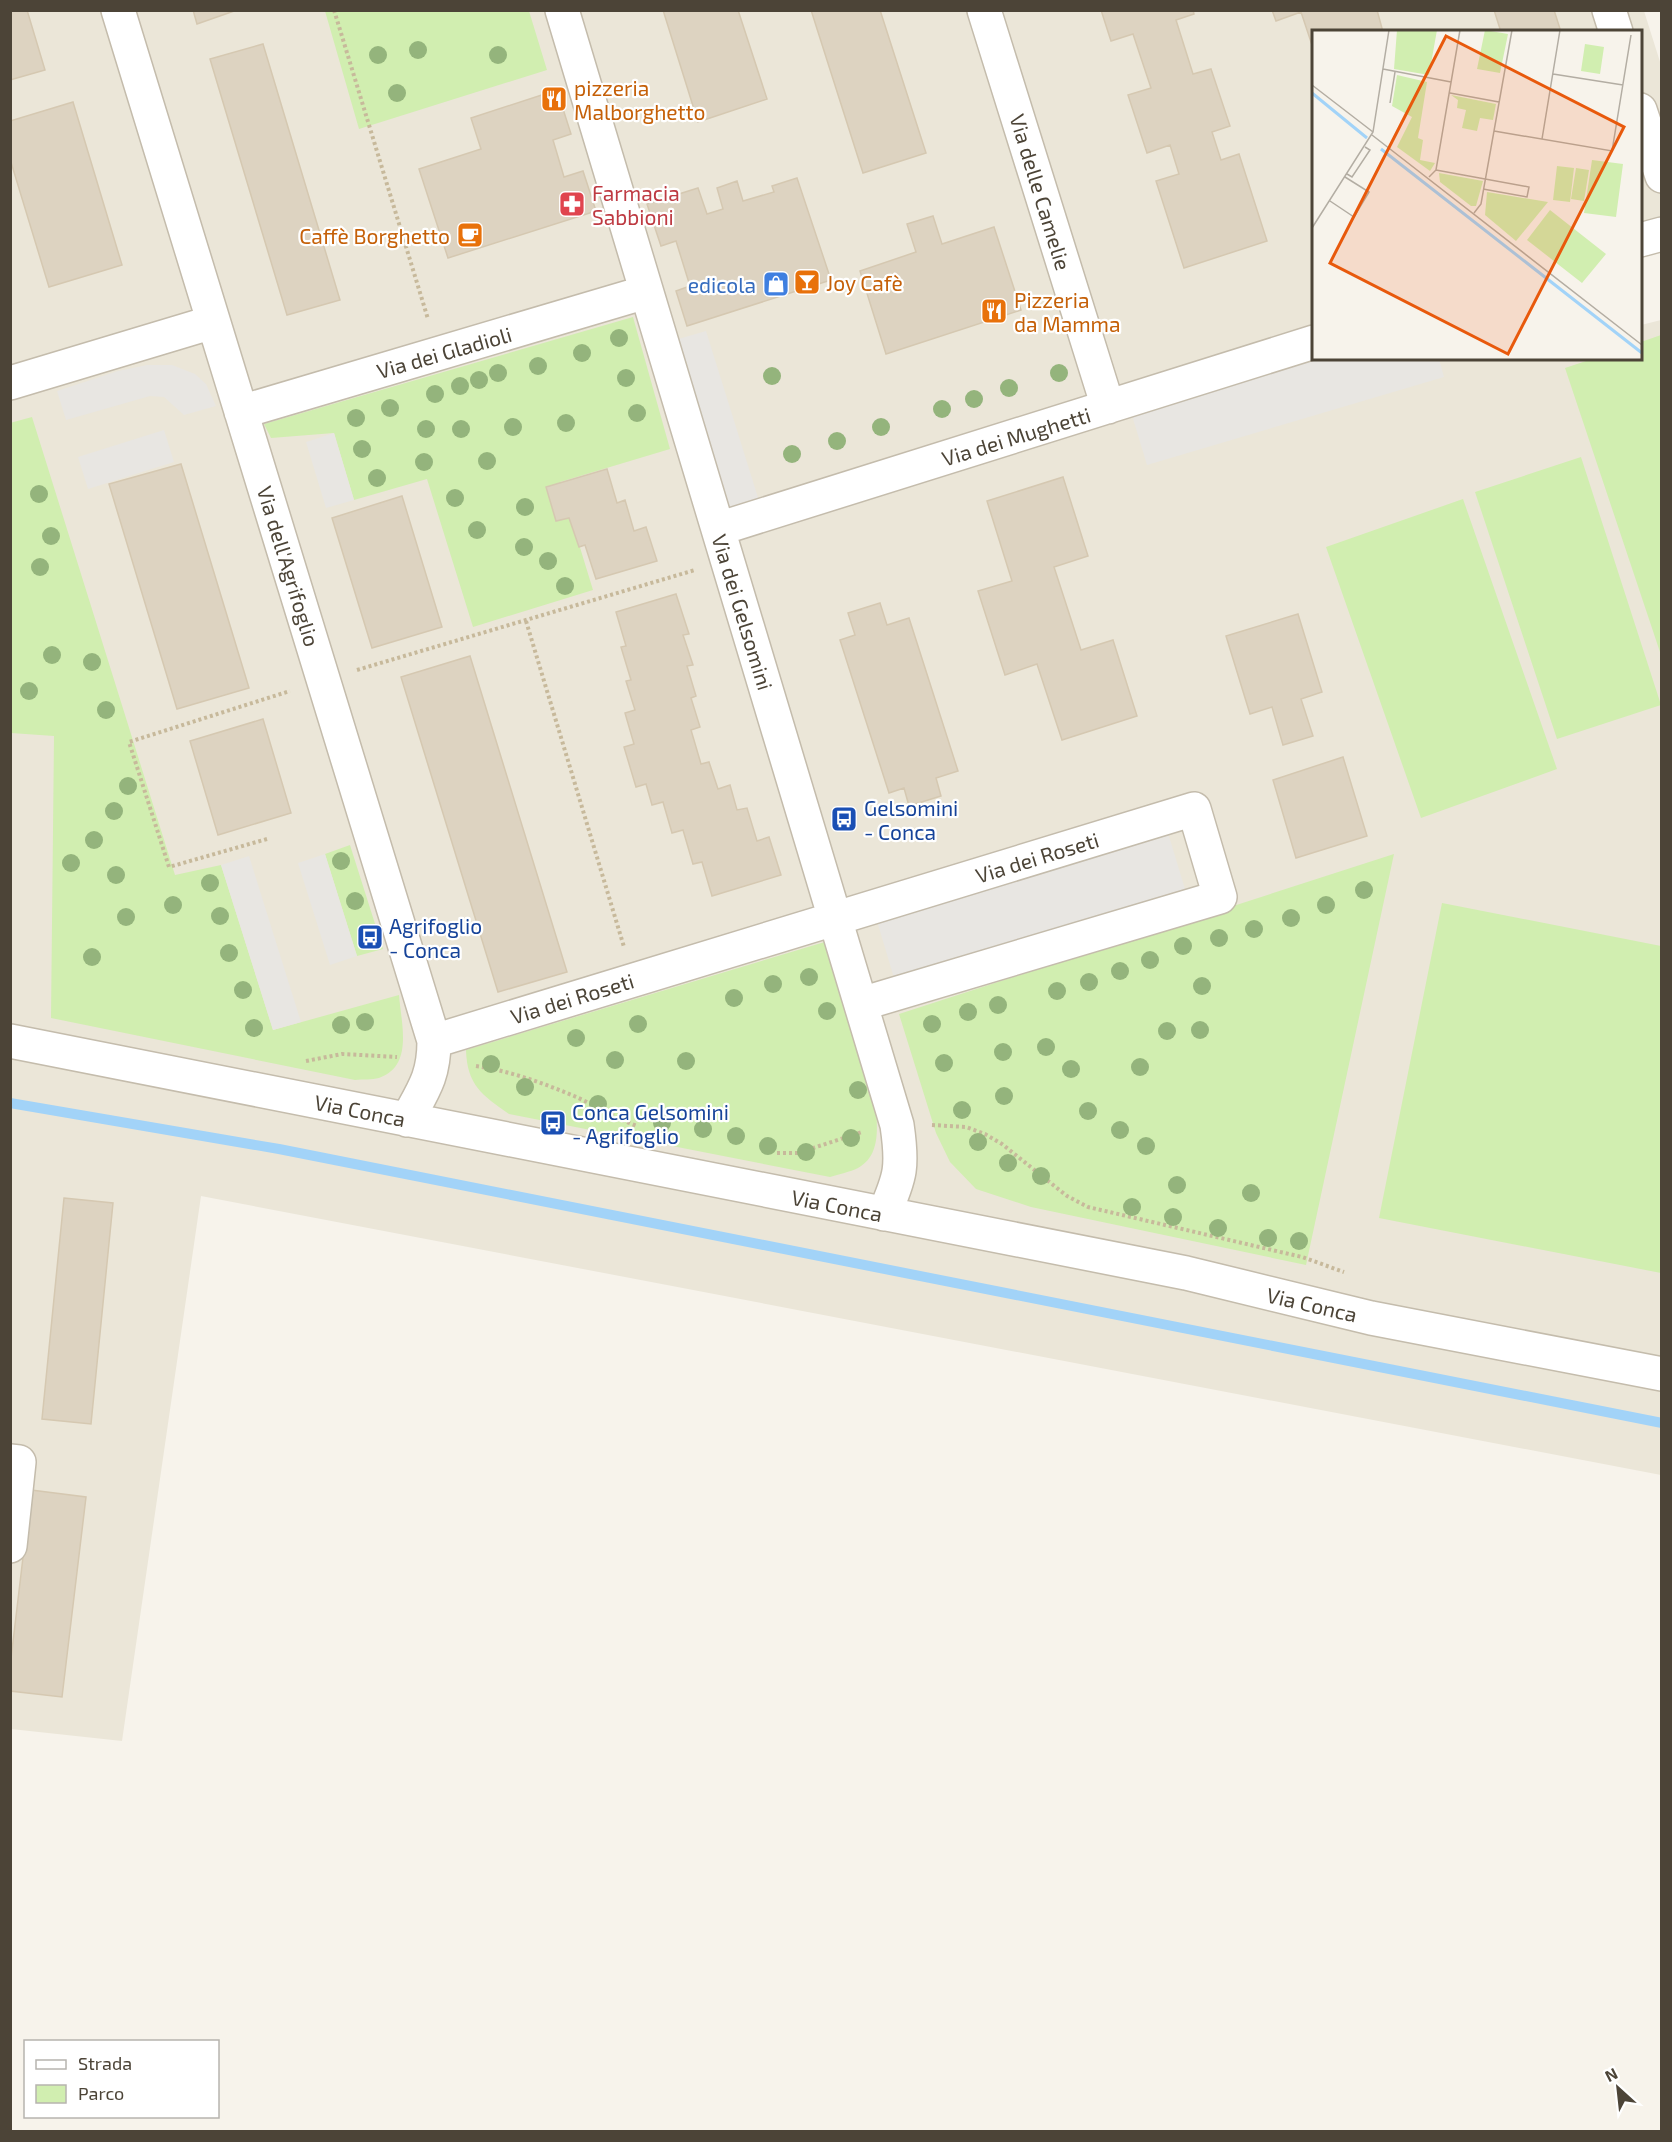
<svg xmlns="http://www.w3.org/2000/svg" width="1672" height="2142" font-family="'Exo 2',sans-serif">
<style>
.residential{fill:#ebe6d8}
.green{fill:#d1eeb0}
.parking{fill:#e8e6e2}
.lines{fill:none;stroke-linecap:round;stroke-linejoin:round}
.stream{stroke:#a2d3f8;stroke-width:10}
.building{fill:#ddd3c1;stroke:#d5c8b1;stroke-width:1.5}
.minor-casing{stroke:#c4bcac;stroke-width:36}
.path{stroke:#c7b99b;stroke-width:4;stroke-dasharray:3 3;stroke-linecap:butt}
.minor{stroke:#fff;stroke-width:33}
.tree{fill:#94b47c}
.labels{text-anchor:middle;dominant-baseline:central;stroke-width:4.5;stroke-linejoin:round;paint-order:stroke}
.food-label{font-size:21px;fill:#c56008;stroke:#fff;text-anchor:start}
.health-label{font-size:21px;fill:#be3a42;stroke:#fff;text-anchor:start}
.street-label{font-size:21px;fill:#4c4437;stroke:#fff}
.shop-label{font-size:21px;fill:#366cbe;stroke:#fff;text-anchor:end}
.transit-label{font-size:21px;fill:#164399;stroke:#fff;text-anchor:start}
.inset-river{fill:none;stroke:#a2d3f8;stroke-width:3}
.inset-road{fill:none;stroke:#b3ada3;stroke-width:1.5}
.view{fill:#e8590c;fill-opacity:0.15;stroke:#e8590c;stroke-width:3}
.inset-edge{fill:none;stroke:#4c4437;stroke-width:3}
</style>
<rect width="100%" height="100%" fill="#f7f3eb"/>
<!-- residential -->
<path class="residential" d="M11 11H1644L1661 65 1662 248 1641 255 1640 32H1314V358H1640L1641 325 1661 320V1475L201 1196 122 1741 11 1729Z"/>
<!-- green -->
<path class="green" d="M325 11H529L547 70 359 129Z
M633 317 670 449 560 482 593 590 473 627 427 479 354 500 334 433 271 438 264 424Z
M1661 335H1662L1661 655 1565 368 1592 359 1640 358 1641 342Z
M32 417 175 875 221 865 273 1030 399 995C401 1023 414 1066 379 1078 372 1080 363 1079 355 1080L51 1018 54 736 11 733 10 423Z
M1581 457 1661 705 1557 739 1475 492Z
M1463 499 1557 769 1421 818 1326 547Z
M350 845 383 949 357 956 325 854Z
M1394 854 1306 1265 1031 1207 976 1189 950 1162 936 1133 899 1014Z
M1442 903 1661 946V1273L1379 1218Z
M828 941 876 1106C877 1128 881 1155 858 1168 850 1172 839 1174 830 1177L509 1114C482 1095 467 1085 466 1050Z"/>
<!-- parking -->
<path class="parking" d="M706 331 760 504 729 514 675 340Z
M1314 358 1439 359 1444 377 1147 465 1131 412Z
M147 365H172L195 374 206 384 216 406 184 415 164 397 150 396 66 420 57 391 118 371Z
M164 430 174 462 88 489 78 457Z
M334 433 354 500 326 508 306 442Z
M1168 833 1185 889 894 978 877 921Z
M325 854 357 956 330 965 298 863Z
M249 856 301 1022 273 1030 221 865Z"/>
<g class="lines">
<!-- stream -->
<path class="stream" d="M10 1103 279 1149 1662 1423"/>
</g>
<!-- building -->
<path class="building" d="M10 10H27L45 70 10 80Z
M193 10H237L197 24Z
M663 10H738L767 99 698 122Z
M811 10H880L926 153 863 173Z
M1101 10H1193L1194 14 1176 20 1193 74 1211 69 1230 126 1212 132 1221 160 1239 154 1267 241 1184 268 1156 181 1179 174 1170 145 1147 153 1128 95 1151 88 1133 34 1111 41Z
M1272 10H1377L1383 32H1314V51L1301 12 1276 21Z
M1494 10H1554L1561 32H1501Z
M263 44 340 300 287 315 210 59Z
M557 90 571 134 553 140 564 177 583 171 596 211 448 258 419 169 481 149 471 118Z
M73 102 122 265 49 287 10 159V121Z
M797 178 831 280 687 326 676 291 690 286 676 241 661 246 647 204 698 188 707 214 723 209 717 188 737 181 743 201 774 192 772 186Z
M933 216 942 244 994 227 1021 310 886 354 860 271 916 252 907 224Z
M181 464 249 688 177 709 109 484Z
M607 469 617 503 625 500 634 531 646 527 657 561 596 579 585 545 579 547 569 518 556 521 546 487Z
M1063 477 1088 556 1054 567 1081 650 1113 640 1137 716 1062 740 1037 664 1005 675 978 591 1012 581 987 501Z
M402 496 442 627 372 648 332 518Z
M676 594 689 634 683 635 693 665 687 666 696 696 691 698 700 727 691 730 701 764 709 762 718 789 730 785 737 810 747 808 757 841 769 837 781 875 712 896 702 862 693 864 683 830 672 833 663 802 652 805 646 784 636 787 624 747 634 744 625 713 635 710 626 681 631 680 621 647 626 646 616 612Z
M880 603 887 625 909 618 958 771 936 778 941 796 909 806 904 788 889 793 840 640 855 635 848 613Z
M1298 614 1322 692 1301 699 1313 736 1283 745 1272 707 1250 714 1226 636Z
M470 656 567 972 498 992 401 677Z
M263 719 291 813 218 835 190 741Z
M1343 757 1367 836 1296 858 1273 780Z
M64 1198 113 1203 91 1424 42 1419Z
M31 1490 86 1497 62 1697 10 1691V1667Z"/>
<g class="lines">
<defs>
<path id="minor" d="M118 10 434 1041C434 1076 424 1089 407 1120
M562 10 897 1125C903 1166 901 1176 884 1214
M984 10 1108 407
M1609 10 1616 32
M1640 110 1662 176
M1640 240 1662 234
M10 383 213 322
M241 412 646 292
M718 529 1314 342
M10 1041 1186 1273 1371 1318 1662 1374
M434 1041 1194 809 1220 897 861 1004
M10 1461 19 1462 10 1546"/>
</defs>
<!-- minor casing -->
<use href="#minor" class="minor-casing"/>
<!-- path -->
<path class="path" d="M334 10 428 319
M526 621 624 947
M357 670 695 570
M267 839 169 867 129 742 290 691
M306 1061 342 1054 397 1057
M476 1066C510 1071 543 1083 574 1096 595 1105 615 1118 637 1126
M932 1125 966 1127 985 1134 1002 1144 1067 1196 1088 1207 1302 1257 1344 1272
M777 1153H798L862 1132"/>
<!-- minor -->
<use href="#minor" class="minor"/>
</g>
<!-- trees -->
<g class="tree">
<circle cx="418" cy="50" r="9"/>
<circle cx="378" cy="55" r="9"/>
<circle cx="498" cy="55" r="9"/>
<circle cx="397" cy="93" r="9"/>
<circle cx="619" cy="338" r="9"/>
<circle cx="582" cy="353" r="9"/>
<circle cx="538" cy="366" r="9"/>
<circle cx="498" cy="373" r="9"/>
<circle cx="1059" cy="373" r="9"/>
<circle cx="772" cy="376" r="9"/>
<circle cx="626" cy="378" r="9"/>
<circle cx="479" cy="380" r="9"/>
<circle cx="460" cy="386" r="9"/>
<circle cx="1009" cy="388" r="9"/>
<circle cx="435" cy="394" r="9"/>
<circle cx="974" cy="399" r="9"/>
<circle cx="390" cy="408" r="9"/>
<circle cx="942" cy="409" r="9"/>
<circle cx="637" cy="413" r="9"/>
<circle cx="356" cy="418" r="9"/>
<circle cx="566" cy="423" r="9"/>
<circle cx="513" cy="427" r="9"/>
<circle cx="881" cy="427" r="9"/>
<circle cx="426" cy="429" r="9"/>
<circle cx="461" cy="429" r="9"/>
<circle cx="837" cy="441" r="9"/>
<circle cx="362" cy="449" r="9"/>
<circle cx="792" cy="454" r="9"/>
<circle cx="487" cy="461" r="9"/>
<circle cx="424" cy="462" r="9"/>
<circle cx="377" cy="478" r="9"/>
<circle cx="39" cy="494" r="9"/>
<circle cx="455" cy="498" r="9"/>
<circle cx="525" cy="507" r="9"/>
<circle cx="477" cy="530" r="9"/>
<circle cx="51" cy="536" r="9"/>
<circle cx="524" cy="547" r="9"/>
<circle cx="548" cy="561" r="9"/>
<circle cx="40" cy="567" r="9"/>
<circle cx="565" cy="586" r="9"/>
<circle cx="52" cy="655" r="9"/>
<circle cx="92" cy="662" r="9"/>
<circle cx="29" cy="691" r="9"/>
<circle cx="106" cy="710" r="9"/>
<circle cx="128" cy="786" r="9"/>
<circle cx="114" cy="811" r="9"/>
<circle cx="94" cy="840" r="9"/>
<circle cx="341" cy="861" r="9"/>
<circle cx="71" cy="863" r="9"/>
<circle cx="116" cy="875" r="9"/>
<circle cx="210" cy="883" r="9"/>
<circle cx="1364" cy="890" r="9"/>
<circle cx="355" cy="901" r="9"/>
<circle cx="173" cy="905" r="9"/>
<circle cx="1326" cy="905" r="9"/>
<circle cx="220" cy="916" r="9"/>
<circle cx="126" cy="917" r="9"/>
<circle cx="1291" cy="918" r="9"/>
<circle cx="1254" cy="929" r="9"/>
<circle cx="1219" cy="938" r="9"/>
<circle cx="1183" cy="946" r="9"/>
<circle cx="229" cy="953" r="9"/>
<circle cx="92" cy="957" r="9"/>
<circle cx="1150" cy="960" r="9"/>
<circle cx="1120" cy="971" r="9"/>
<circle cx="809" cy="977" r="9"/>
<circle cx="1089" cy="982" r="9"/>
<circle cx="773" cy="984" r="9"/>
<circle cx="1202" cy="986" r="9"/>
<circle cx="243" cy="990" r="9"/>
<circle cx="1057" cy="991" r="9"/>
<circle cx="734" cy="998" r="9"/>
<circle cx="998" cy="1005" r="9"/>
<circle cx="827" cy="1011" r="9"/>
<circle cx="968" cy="1012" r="9"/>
<circle cx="365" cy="1022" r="9"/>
<circle cx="638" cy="1024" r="9"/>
<circle cx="932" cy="1024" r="9"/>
<circle cx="341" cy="1025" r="9"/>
<circle cx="254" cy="1028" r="9"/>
<circle cx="1200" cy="1030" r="9"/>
<circle cx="1167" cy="1031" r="9"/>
<circle cx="576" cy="1038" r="9"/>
<circle cx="1046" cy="1047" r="9"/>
<circle cx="1003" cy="1052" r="9"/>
<circle cx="615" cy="1060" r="9"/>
<circle cx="686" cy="1061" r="9"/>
<circle cx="944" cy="1063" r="9"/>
<circle cx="491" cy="1064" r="9"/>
<circle cx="1140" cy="1067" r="9"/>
<circle cx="1071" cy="1069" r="9"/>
<circle cx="525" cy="1087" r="9"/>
<circle cx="858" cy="1090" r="9"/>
<circle cx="1004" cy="1096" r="9"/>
<circle cx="598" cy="1104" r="9"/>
<circle cx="962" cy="1110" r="9"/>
<circle cx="1088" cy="1111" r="9"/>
<circle cx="662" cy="1123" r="9"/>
<circle cx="703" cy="1129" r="9"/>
<circle cx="1120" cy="1130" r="9"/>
<circle cx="736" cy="1136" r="9"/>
<circle cx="851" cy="1138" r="9"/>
<circle cx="978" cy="1142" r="9"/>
<circle cx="768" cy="1146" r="9"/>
<circle cx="1146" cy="1146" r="9"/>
<circle cx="806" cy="1152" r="9"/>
<circle cx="1008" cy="1163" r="9"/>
<circle cx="1041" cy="1176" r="9"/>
<circle cx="1177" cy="1185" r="9"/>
<circle cx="1251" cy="1193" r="9"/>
<circle cx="1132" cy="1207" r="9"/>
<circle cx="1173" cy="1217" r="9"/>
<circle cx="1218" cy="1228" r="9"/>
<circle cx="1268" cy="1238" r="9"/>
<circle cx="1299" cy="1241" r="9"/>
</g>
<!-- icons -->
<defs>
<symbol id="restaurant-square" viewBox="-11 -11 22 22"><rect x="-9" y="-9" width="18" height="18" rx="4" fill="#e8710a" stroke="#fff"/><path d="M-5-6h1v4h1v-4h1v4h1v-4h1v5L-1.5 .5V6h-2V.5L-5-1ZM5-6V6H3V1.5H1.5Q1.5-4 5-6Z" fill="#fff"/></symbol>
<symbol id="pharmacy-square" viewBox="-11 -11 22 22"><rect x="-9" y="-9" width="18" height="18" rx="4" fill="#e0444e" stroke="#fff"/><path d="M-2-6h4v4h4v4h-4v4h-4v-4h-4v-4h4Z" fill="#fff"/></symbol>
<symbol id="cafe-square" viewBox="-11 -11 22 22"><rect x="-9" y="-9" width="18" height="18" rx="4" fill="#e8710a" stroke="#fff"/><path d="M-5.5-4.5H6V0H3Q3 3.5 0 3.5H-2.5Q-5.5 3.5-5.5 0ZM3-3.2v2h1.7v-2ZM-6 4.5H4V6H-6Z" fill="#fff"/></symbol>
<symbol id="bar-square" viewBox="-11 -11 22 22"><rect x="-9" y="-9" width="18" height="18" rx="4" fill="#e8710a" stroke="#fff"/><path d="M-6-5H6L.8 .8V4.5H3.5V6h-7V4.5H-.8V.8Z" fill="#fff"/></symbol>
<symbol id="shop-square" viewBox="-11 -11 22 22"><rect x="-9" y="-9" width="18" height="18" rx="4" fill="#3f7fe0" stroke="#fff"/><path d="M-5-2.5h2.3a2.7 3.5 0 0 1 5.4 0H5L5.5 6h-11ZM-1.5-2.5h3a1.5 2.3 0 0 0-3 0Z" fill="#fff"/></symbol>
<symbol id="bus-square" viewBox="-11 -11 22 22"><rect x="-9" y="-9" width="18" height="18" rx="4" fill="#1a4fb4" stroke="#fff"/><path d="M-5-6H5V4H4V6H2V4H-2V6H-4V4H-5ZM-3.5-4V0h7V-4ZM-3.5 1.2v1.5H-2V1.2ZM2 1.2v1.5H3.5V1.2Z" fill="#fff"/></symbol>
</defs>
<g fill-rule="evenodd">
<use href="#restaurant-square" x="539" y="84" width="30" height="30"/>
<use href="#pharmacy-square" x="557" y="189" width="30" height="30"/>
<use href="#cafe-square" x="455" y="220" width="30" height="30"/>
<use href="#bar-square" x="792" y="267" width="30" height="30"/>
<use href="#shop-square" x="761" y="269" width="30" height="30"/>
<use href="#restaurant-square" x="979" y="296" width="30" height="30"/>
<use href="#bus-square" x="829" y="804" width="30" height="30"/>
<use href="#bus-square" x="355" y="922" width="30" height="30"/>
<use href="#bus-square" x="538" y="1108" width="30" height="30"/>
</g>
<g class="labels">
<!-- food labels -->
<g class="food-label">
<text x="574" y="87">pizzeria<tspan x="574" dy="24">Malborghetto</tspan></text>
<text x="450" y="235" text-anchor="end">Caffè Borghetto</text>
<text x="826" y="282">Joy Cafè</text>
<text x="1014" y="299">Pizzeria<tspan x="1014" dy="24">da Mamma</tspan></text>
</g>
<!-- health labels -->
<g class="health-label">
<text x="592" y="192">Farmacia<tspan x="592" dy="24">Sabbioni</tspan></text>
</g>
<!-- street labels -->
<g class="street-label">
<text transform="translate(1041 192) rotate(73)">Via delle Camelie</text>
<text transform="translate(444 352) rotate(-16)">Via dei Gladioli</text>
<text transform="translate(1016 436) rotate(-17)">Via dei Mughetti</text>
<text transform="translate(289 566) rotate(73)">Via dell'Agrifoglio</text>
<text transform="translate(743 612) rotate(73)">Via dei Gelsomini</text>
<text transform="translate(1037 857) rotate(-17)">Via dei Roseti</text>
<text transform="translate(572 998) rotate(-17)">Via dei Roseti</text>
<text transform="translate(360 1110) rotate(11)">Via Conca</text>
<text transform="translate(837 1205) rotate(11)">Via Conca</text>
<text transform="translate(1312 1304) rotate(13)">Via Conca</text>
</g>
<!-- shop labels -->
<g class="shop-label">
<text x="756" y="284">edicola</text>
</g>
<!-- transit labels -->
<g class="transit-label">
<text x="864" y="807">Gelsomini<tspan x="864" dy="24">- Conca</tspan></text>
<text x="389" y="925">Agrifoglio<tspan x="389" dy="24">- Conca</tspan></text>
<text x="572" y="1111">Conca Gelsomini<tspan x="572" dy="24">- Agrifoglio</tspan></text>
</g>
</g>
<!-- overview -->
<g transform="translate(1312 30)">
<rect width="330" height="330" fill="#f7f3eb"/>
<path d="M85 0H125L117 45 82 39ZM173 0 196 4 188 43 165 39ZM273 14 292 17 288 44 269 41ZM85 45 115 52 106 108 111 110 108 130 123 133 118 141 85 117 100 87 80 76ZM139 65 184 74 181 90 168 88 165 101 150 98 154 80 145 78 146 70ZM280 130 311 134 304 187 272 183ZM245 136 262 138 258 172 241 170ZM264 138 277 140 272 171 259 169ZM127 143 171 151 164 176H159L128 152ZM175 162 236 172 204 211 173 185ZM238 180 294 224 270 253 215 210Z" fill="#d1eeb0"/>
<path class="inset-river" d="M0 63 55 108M69 119 330 323"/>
<path class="inset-road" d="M71 39 139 52M241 44 311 55M0 55 61 102M138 63 187 72M78 73 83 42M182 101 300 121 319 5M60 105 330 315M230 109 248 0M124 140 217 157 215 167 171 159M35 144 40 147 58 120 53 117M117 147 124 140 148 0M18 171 42 187 57 162 33 147M162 183 169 174 200 0M0 198 61 102 77 0"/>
<path class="view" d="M134 6 312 97 196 324 18 233Z"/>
<rect width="330" height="330" class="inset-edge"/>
</g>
<!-- border -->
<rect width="1672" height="2142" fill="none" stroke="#4c4437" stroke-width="24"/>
<!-- legend -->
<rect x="24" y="2040" width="195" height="78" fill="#ffffff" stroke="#b7b4af" stroke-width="1.5"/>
<rect x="36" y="2060" width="30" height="9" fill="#ffffff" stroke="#b7b4af" stroke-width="1.5"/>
<text x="78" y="2070" font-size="18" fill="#4c4437">Strada</text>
<rect x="36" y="2085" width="30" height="18" fill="#d1eeb0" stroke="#b7b4af" stroke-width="1.5"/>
<text x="78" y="2100" font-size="18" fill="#4c4437">Parco</text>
<!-- north arrow -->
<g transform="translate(1618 2088) rotate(333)" stroke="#ffffff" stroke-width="4.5" paint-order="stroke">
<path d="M0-4.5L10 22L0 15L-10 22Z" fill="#4c4437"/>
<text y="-9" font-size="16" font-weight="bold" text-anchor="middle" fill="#4c4437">N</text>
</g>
</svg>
